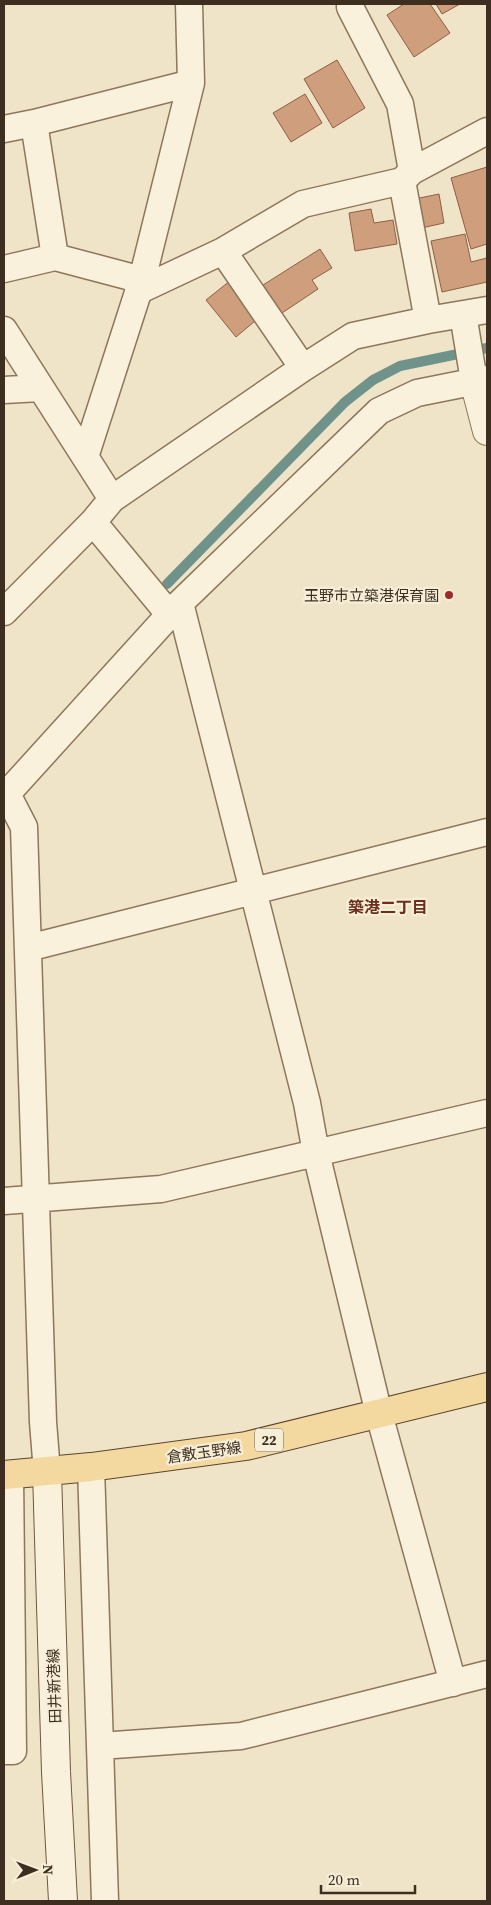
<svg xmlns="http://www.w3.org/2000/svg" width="491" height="1905" font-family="'Source Serif 4','Noto Sans JP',serif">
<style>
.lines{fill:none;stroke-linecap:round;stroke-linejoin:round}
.stream{stroke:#6f938a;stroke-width:10}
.building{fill:#cf9f7d;stroke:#8d5f41}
.minor-casing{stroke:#8d765c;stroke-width:29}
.tertiary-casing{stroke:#8d765c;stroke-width:30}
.secondary-casing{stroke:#6f573f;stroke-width:30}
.primary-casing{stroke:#5b4430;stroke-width:30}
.minor{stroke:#faf1dc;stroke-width:26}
.tertiary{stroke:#faf1dc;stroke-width:28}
.secondary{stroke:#faf1dc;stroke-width:28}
.primary{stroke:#f3d9a0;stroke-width:28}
.poi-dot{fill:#9e2a2b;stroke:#f7eed8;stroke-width:2}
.labels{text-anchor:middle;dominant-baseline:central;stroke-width:4.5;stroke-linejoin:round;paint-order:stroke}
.shield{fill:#f7eed8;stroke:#756857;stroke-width:1}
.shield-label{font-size:14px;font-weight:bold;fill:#3d2e20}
.poi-label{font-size:15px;fill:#3d2e20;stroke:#f7eed8;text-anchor:end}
.street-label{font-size:15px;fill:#3d2e20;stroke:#f7eed8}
.neighbourhood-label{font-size:16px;font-weight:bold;fill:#6b2e1e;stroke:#f7eed8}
</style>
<rect width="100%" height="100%" fill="#f0e4c8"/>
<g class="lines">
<!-- stream -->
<path class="stream" d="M167 584 345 402 373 380 400 366 487 348"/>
</g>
<!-- building -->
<path class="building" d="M404 4H430L450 33 414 57 387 15Z
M436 4H460L442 14Z
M337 60 365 108 333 128 304 79Z
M305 94 322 123 291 142 273 113Z
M487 167V244L471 249 451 178Z
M439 194 444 223 417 229 410 200Z
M371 209 374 223 393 220 397 244 355 251 349 213Z
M465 234 471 262 487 258V282L442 292 431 241Z
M320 249 332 268 312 280 318 289 282 313 263 285Z
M231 280 261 316 236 337 206 300Z"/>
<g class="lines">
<defs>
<path id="minor" d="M350 7 400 104 412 171
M34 123 55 257
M4 129 34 123 191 83
M223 251 303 368
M4 269 55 257 142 280
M138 291 223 251 303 204 402 181
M463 314 474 381
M428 320 402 181 412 171 487 131
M4 330 112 499
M4 390 41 388
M85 457 142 280 191 83 189 4
M93 522 169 614
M180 603 307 1103 316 1153 379 1414 453 1683
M4 612 93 522 112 499 303 368 353 336 428 320 487 310
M7 794 24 827 43 1422 47 1472
M4 797 180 603 379 411 417 393 487 379
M28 948 487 832
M4 1201 161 1189 487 1113
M91 1467 105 1901
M100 1746 241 1736 487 1674
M4 1751H13L10 1475"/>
<path id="tertiary" d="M474 381 487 431"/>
<path id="secondary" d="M47 1472 56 1772 63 1901"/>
<path id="primary" d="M4 1475 91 1467 246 1446 487 1387"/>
</defs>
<!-- minor casing -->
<use href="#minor" class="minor-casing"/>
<!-- tertiary casing -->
<use href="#tertiary" class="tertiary-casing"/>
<!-- secondary casing -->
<use href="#secondary" class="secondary-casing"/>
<!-- primary casing -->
<use href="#primary" class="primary-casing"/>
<!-- minor -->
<use href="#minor" class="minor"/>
<!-- tertiary -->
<use href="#tertiary" class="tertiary"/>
<!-- secondary -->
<use href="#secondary" class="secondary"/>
<!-- primary -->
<use href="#primary" class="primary"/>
</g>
<!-- markers -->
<circle class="poi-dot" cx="449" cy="595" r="5"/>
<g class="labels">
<!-- shield labels -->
<rect class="shield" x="255" y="1428.5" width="28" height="23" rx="4"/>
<g class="shield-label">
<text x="269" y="1440">22</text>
</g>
<!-- poi labels -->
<g class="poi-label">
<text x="439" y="595">玉野市立築港保育園</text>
</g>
<!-- street labels -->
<g class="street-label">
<text transform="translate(204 1452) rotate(-8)">倉敷玉野線</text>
<text transform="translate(54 1686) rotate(-92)">田井新港線</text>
</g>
<!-- neighbourhood labels -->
<g class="neighbourhood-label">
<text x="388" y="907">築港二丁目</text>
</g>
</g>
<!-- border -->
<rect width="491" height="1905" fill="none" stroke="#3d2e20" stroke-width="10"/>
<!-- north arrow -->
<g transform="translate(35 1870) rotate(89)" stroke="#f7eed8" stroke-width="4" paint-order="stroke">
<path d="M0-4L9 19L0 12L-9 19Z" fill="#3d2e20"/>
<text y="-8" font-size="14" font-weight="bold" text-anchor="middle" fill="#3d2e20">N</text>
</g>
<!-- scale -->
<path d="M321 1885v8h94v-8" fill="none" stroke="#3d2e20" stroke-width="2.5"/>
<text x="328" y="1885" font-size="15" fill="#3d2e20" stroke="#f7eed8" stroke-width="4" paint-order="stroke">20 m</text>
</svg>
